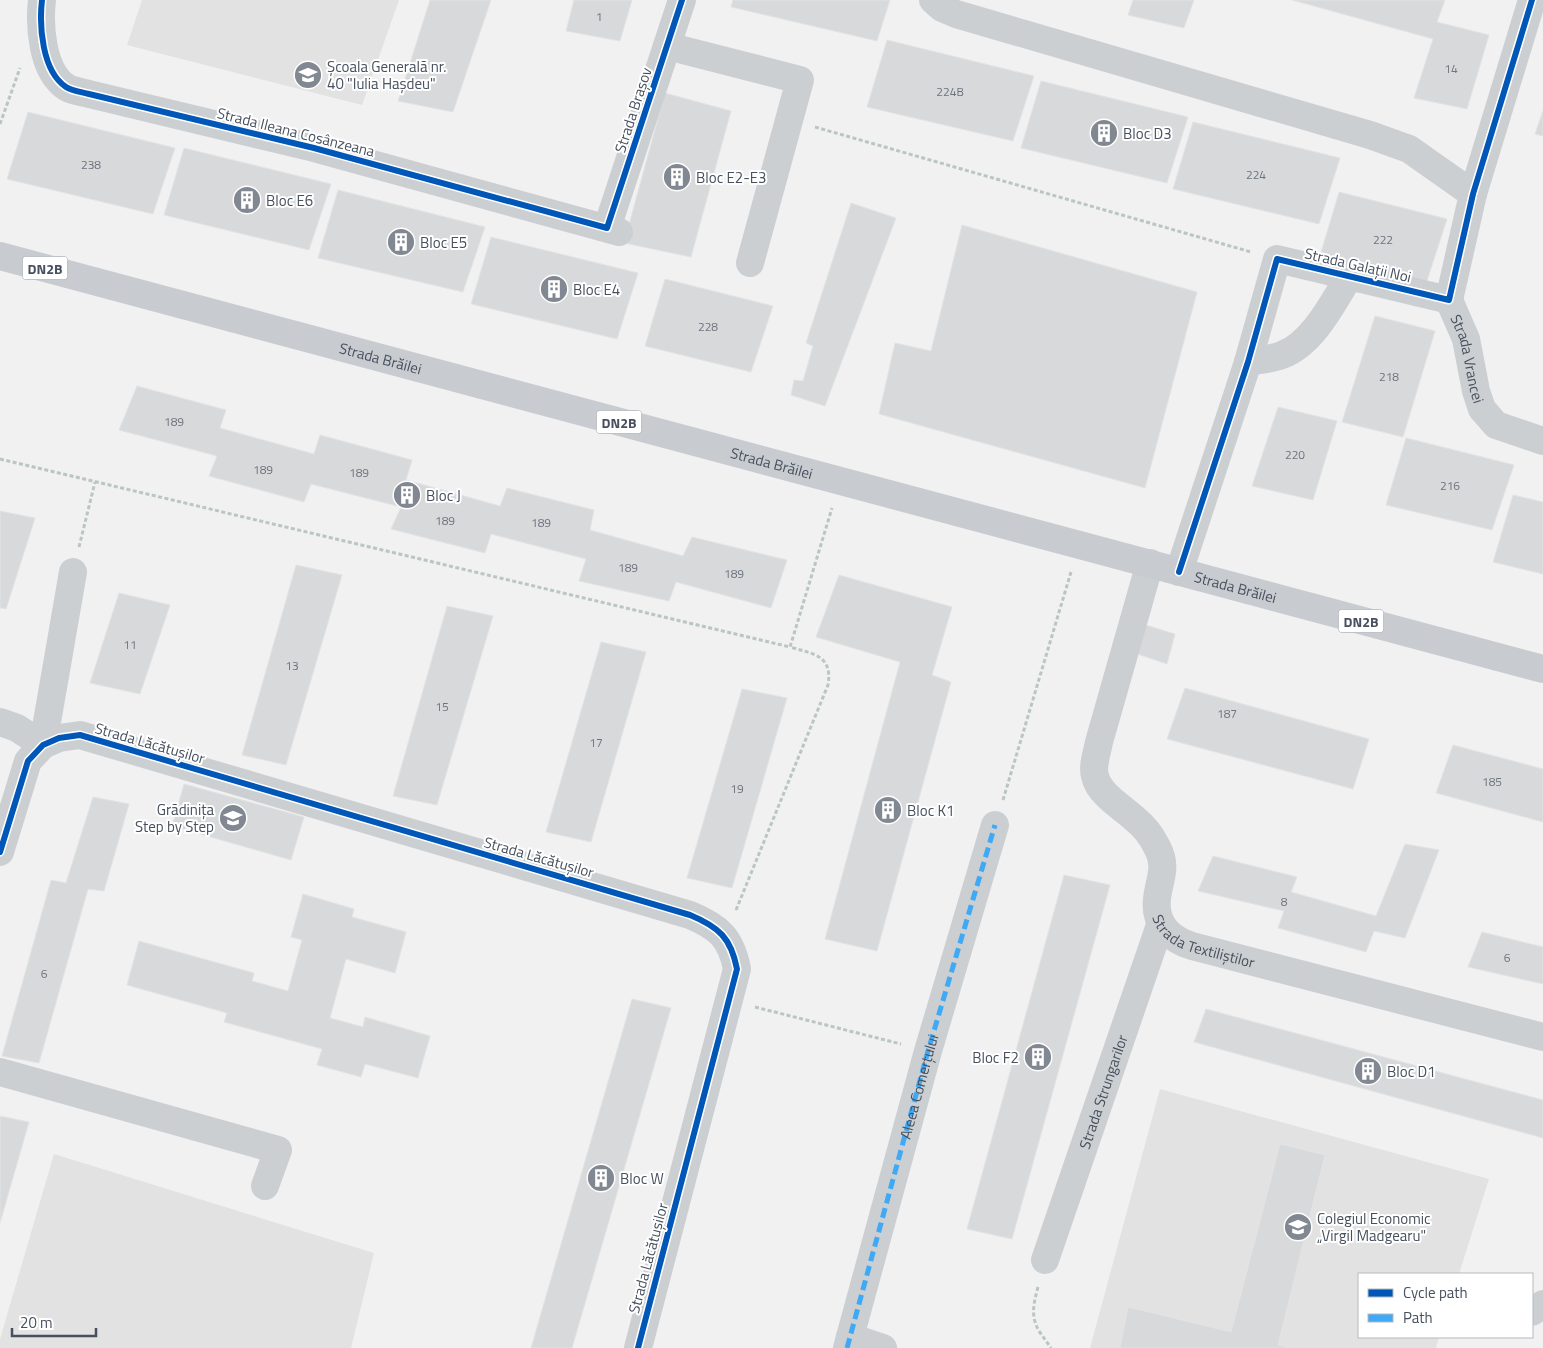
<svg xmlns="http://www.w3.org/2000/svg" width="1543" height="1348" font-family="'Titillium Web',sans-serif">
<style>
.education{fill:#e3e2e3}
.building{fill:#d8d9db;stroke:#e2e3e4}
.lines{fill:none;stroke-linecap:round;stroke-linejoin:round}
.path{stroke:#b9c6c3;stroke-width:3;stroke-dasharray:4 2.5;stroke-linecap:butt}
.minor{stroke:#cccfd2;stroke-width:28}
.major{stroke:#c8cbcf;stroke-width:28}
.quiet{stroke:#3fa9f5;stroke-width:5;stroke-dasharray:10 5;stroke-linecap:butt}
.cycleway-casing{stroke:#fff;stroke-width:9}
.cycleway{stroke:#0057b8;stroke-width:6}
.labels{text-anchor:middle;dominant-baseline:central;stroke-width:4;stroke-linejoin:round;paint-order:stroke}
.number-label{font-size:12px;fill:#6d747e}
.shield{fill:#fff;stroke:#7e848e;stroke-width:1}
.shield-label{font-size:14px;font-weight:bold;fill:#47505e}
.poi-label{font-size:15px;fill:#47505e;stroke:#fff;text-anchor:start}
.street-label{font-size:15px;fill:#47505e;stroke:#fff}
</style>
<rect width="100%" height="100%" fill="#f1f1f1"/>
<!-- education -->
<path class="education" d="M142 0H399L362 105 127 45Z
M1160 1089 1489 1179 1459 1274H1359V1337H1439L1436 1348H1090Z
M54 1154 374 1253 351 1348H0V1339Z"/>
<!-- building -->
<path class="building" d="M430 0H491L453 112 398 101Z
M574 0H632L620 41 566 31Z
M733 0H890L877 41 731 7Z
M1133 0H1194L1184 28 1128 15Z
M1292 0H1445L1437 22 1489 35 1467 109 1414 98 1433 39Z
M887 40 1034 76 1013 141 867 107Z
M1041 81 1188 117 1167 183 1021 148Z
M665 93 731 111 691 257 624 243Z
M1543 111V136L1535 134Z
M28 112 175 148 153 214 7 179Z
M1193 122 1340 158 1319 224 1173 189Z
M184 148 331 184 309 250 164 215Z
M338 190 485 227 463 292 318 258Z
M1339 192 1447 219 1426 284 1319 259Z
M851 203 896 218 825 406 791 395 794 380 803 381 813 346 806 343Z
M962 225 1197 292 1145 488 879 414 895 343 931 351Z
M491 237 638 273 617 339 471 304Z
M665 279 773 306 751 372 645 346Z
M1375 316 1435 331 1403 437 1342 422Z
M137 386 226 410 220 428 314 454 320 435 412 460 406 480 500 506 507 488 594 510 590 530 683 556 692 537 787 560 771 608 676 582 669 601 579 581 586 559 491 534 485 553 391 529 401 507 311 484 304 502 209 476 217 456 119 430Z
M1278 407 1337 421 1313 500 1252 486Z
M1406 438 1514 465 1492 530 1386 505Z
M1513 495 1543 502V574L1493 562Z
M0 511 35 518 6 609 0 608Z
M296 565 342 575 286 765 242 755Z
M839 575 952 607 932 675 951 682 877 951 825 939 900 662 816 637Z
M119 593 170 605 140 694 90 683Z
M447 606 493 616 437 805 393 796Z
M1139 623 1175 634 1167 664 1131 652Z
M601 642 646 652 591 842 546 832Z
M1185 688 1369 739 1353 789 1167 739Z
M742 689 787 698 732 888 687 878Z
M1453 745 1543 769V822L1436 793Z
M184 784 304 817 291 860 172 826Z
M93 797 129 804 104 891 88 889 39 1063 2 1056 51 880 66 883Z
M1405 844 1439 850 1405 938 1374 931 1366 952 1278 928 1284 911 1198 891 1213 856 1297 877 1291 892 1376 916Z
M1064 875 1110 885 1012 1239 967 1229Z
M303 894 354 909 352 917 406 932 395 973 346 959 330 1018 363 1027 365 1017 430 1036 418 1078 365 1064 361 1077 317 1065 322 1049 224 1022 227 1013 127 985 139 941 254 973 252 981 288 991 302 940 291 937Z
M1482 932 1543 947V984L1468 967Z
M632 999 671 1008 572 1348H531Z
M1206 1009 1543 1100V1138L1194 1042Z
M0 1116 29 1122 0 1223Z
M1280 1144 1325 1155 1278 1345 1291 1348H1120L1128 1307 1231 1332Z"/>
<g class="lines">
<!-- path -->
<path class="path" d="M0 124 20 68
M815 127 1251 252
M0 459 790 647
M79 547 95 482
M1003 800 1071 572
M736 910 828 685C833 655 813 654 790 647L832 508
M755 1007 901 1044
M1038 1287C1034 1302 1030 1316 1039 1331 1043 1337 1047 1342 1051 1348"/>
<!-- minor -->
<g class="minor">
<path d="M42 0C39 26 42 71 66 87 72 91 82 92 89 94L314 148 619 232"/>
<path d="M933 0 942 8 956 14 1370 135 1409 149 1473 194"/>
<path d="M667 46 800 80 750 263"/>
<path d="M607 228 682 0"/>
<path id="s1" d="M1449 300 1466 339 1476 391 1482 409 1496 425 1543 441"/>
<path d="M1248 362C1259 360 1272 359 1282 355 1313 344 1334 301 1350 275"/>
<path id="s2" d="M1150 563 1099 742C1097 753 1092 766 1095 776 1099 795 1124 808 1136 820 1145 827 1152 837 1157 847 1168 868 1159 879 1157 899 1154 924 1170 939 1192 946L1543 1037"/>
<path d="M1179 572 1248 362 1277 259 1449 300 1473 194 1532 0"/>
<path d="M0 722 17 728 43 745 73 572"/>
<path d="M0 852 28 761 43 745 59 738 80 735 690 915C719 927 731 938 737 969L638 1348"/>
<path d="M0 1072 278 1150 265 1186"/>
<path id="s3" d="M1045 1260 1160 925"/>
<path d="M1532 1312 1543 1304"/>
<path d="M850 1337 883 1348"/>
<path d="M847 1348 928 1051 995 825"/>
</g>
<!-- major -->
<path class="major" id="s4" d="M0 256 1543 669"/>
<!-- quiet -->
<path class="quiet" id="s5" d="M847 1348 928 1051 995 825"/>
<defs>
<path id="cycleway" d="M42 0C39 26 42 71 66 87 72 91 82 92 89 94L314 148 607 228 682 0
M1179 572 1248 362 1277 259 1449 300 1473 194 1532 0
M0 852 28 761 43 745 59 738 80 735 690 915C719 927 731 938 737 969L638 1348"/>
</defs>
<!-- cycleway casing -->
<use href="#cycleway" class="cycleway-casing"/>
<!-- cycleway -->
<use href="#cycleway" class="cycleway"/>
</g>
<!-- icons -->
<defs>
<symbol id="school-disc" viewBox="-11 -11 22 22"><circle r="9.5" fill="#828891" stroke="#fff"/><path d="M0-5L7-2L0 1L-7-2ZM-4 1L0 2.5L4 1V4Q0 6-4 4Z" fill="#fff"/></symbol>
<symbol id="building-disc" viewBox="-11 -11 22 22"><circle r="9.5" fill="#828891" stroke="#fff"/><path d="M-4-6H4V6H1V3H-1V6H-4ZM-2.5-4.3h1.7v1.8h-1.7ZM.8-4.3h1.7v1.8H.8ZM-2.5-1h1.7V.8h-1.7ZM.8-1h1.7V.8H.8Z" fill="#fff"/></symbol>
<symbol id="university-disc" viewBox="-11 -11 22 22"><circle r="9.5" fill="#828891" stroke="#fff"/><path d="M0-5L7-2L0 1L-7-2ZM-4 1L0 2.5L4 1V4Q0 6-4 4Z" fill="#fff"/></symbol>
</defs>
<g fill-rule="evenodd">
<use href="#school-disc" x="292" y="59" width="32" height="32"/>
<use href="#building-disc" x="1088" y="117" width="32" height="32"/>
<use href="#building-disc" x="661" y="161" width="32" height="32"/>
<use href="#building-disc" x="231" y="184" width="32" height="32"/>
<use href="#building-disc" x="385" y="226" width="32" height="32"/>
<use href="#building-disc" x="538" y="273" width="32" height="32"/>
<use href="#building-disc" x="391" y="479" width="32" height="32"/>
<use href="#building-disc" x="872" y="794" width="32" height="32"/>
<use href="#school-disc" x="217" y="802" width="32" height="32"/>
<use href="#building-disc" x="1022" y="1041" width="32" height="32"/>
<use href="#building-disc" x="1352" y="1055" width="32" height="32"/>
<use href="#building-disc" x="585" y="1162" width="32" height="32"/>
<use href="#university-disc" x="1282" y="1211" width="32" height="32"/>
</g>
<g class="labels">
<!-- number labels -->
<g class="number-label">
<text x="599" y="16">1</text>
<text x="1451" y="68">14</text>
<text x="950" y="91">224B</text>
<text x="91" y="164">238</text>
<text x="1256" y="174">224</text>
<text x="1383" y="239">222</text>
<text x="708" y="326">228</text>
<text x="1389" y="376">218</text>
<text x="174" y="421">189</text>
<text x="1295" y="454">220</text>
<text x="263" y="469">189</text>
<text x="359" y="472">189</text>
<text x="1450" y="485">216</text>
<text x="445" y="520">189</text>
<text x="541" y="522">189</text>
<text x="628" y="567">189</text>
<text x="734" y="573">189</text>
<text x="130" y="644">11</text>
<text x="292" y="665">13</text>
<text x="442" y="706">15</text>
<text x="1227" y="713">187</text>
<text x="596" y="742">17</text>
<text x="1492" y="781">185</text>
<text x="737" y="788">19</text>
<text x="1284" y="901">8</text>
<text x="1507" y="957">6</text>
<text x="44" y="973">6</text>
</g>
<!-- shield labels -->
<g class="shield">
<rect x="22.5" y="256.5" width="45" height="23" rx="4"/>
<rect x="596.5" y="410.5" width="45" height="23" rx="4"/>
<rect x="1338.5" y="609.5" width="45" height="23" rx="4"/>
</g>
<g class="shield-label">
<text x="45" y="268">DN2B</text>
<text x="619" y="422">DN2B</text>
<text x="1361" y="621">DN2B</text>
</g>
<!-- poi labels -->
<g class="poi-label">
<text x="327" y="66">Școala Generală nr.<tspan x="327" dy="17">40 "Iulia Hașdeu"</tspan></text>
<text x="1123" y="133">Bloc D3</text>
<text x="696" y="177">Bloc E2-E3</text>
<text x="266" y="200">Bloc E6</text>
<text x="420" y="242">Bloc E5</text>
<text x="573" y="289">Bloc E4</text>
<text x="426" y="495">Bloc J</text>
<text x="214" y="809" text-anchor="end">Grădinița<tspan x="214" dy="17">Step by Step</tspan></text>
<text x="907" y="810">Bloc K1</text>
<text x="1019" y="1057" text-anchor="end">Bloc F2</text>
<text x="1387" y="1071">Bloc D1</text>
<text x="620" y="1178">Bloc W</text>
<text x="1317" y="1218">Colegiul Economic<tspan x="1317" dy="17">„Virgil Madgearu"</tspan></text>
</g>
<!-- street labels -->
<g class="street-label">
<text transform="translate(633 110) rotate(-72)">Strada Brașov</text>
<text transform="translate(296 132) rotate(14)">Strada Ileana Cosânzeana</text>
<text transform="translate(1358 265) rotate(13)">Strada Galații Noi</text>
<text stroke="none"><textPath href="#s4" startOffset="394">Strada Brăilei</textPath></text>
<text stroke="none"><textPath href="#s1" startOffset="62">Strada Vrancei</textPath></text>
<text stroke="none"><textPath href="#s4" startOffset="799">Strada Brăilei</textPath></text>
<text stroke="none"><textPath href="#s4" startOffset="1279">Strada Brăilei</textPath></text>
<text transform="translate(150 743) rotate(16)">Strada Lăcătușilor</text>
<text transform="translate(539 857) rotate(16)">Strada Lăcătușilor</text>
<text stroke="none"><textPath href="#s2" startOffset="442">Strada Textiliștilor</textPath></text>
<text stroke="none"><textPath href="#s5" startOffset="271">Aleea Comerțului</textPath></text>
<text stroke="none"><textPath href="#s3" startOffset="178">Strada Strungarilor</textPath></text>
<text transform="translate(648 1258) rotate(-75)">Strada Lăcătușilor</text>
</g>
</g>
<!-- legend -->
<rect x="1358" y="1273" width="175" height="65" fill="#ffffff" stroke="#b5b9bf"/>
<rect x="1368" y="1289" width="25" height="8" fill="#0057b8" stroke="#b5b9bf"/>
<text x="1403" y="1298" font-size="15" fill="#47505e">Cycle path</text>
<rect x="1368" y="1314" width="25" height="8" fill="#3fa9f5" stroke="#b5b9bf"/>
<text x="1403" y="1323" font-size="15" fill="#47505e">Path</text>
<!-- scale -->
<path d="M12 1328v8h84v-8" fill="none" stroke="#47505e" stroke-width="2.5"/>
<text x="20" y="1328" font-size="15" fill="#47505e" stroke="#ffffff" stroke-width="4" paint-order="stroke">20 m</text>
</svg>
